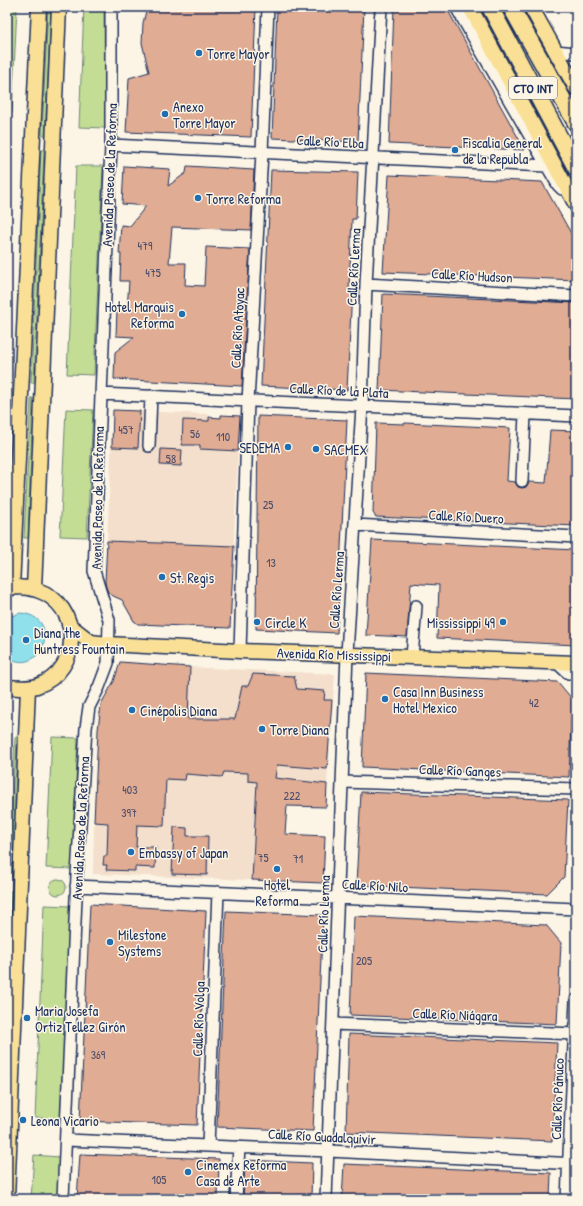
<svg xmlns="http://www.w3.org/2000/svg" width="583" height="1206" font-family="'Patrick Hand',sans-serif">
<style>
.built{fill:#f4dfcc}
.green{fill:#c3dd94;stroke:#6f8679}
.water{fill:#8fe0eb;stroke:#6199b3}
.building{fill:#e0ac93;stroke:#1b2f5e}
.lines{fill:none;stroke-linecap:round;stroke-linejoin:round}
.minor-casing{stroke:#1b2f5e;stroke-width:14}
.major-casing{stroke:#1b2f5e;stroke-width:17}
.highway-casing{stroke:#1b2f5e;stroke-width:19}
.minor{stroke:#fcf5e5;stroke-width:11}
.major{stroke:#f9e096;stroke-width:14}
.highway{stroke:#f9e096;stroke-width:16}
.poi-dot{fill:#1f6fb2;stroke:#fcf5e5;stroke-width:1.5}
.labels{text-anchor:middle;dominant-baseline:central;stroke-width:3;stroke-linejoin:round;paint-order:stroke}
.number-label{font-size:12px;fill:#4c4e6b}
.shield{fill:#fcf5e5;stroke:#5e6a86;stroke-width:1}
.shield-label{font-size:13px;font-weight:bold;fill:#1b2f5e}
.poi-label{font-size:14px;fill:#1b2f5e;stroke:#fcf5e5;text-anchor:start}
.street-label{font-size:14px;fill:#1b2f5e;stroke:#fcf5e5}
</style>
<rect width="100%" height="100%" fill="#fcf5e5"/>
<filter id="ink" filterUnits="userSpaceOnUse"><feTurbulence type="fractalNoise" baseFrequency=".025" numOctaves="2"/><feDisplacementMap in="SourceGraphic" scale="8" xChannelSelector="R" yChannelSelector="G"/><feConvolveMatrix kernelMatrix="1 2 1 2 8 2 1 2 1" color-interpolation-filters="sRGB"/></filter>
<g filter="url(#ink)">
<!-- built -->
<path class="built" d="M113 410 209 414 208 449 238 451 230 628 138 624 134 621 131 618 122 600 111 595 108 592 105 582Z
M120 662 190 667 335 674 327 784 257 782 254 833 272 881 93 874 94 822 100 710 101 704 114 681Z"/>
<!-- green -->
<path class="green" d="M7 7H17L12 113H7Z
M48 7H51L45 135H42Z
M84 7H104L105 128 79 127Z
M41 150H44L34 383H31Z
M76 166H103L94 375 67 374Z
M31 398H33L28 538H24Z
M66 409 93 410 87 537 60 536Z
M15 737H17L12 876H9Z
M52 737 78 738 72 869 46 868Z
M50 887a8 8 0 1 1 16 0a8 8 0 1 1-16 0Z
M8 891H11L7 985Z
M44 905 70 906 61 1119 35 1118Z
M34 1155 59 1157 57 1199H31Z"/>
<!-- water -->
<path class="water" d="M20 613C64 616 43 679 7 657V618Z"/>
<!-- building -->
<path class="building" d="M147 7H256L251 137 126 132 129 78 149 72 142 43 143 23Z
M277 7H364L358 142 272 138Z
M394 7H446L525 150 389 144Z
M124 166 170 169 168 186 186 173 187 166 254 170 251 230 172 227 169 263H186L185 285 204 286 206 247 250 249 242 386 114 379 115 352 134 337 116 336 117 309H127L129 281H120L121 254H119L121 225 130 226 146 206 122 204Z
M271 170 358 172 356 219H352L349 290H352L347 390 261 386Z
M389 175 542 182 576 242V280L383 272Z
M383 294 576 303V399L379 390Z
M113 410 140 411 138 448 112 447Z
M221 415 240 416 238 451 200 449V445H182L183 420 209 421V417L221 418Z
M258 416 347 420 337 633 256 629Z
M376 423 405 424V423L510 428 507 481 515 482 518 487 522 488 526 487 529 482 546 483 550 430 576 431V526L376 517 373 513Z
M161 449 182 450 181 466 160 465Z
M372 540 576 550V645L437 638 439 585 423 584 411 583 407 637 366 635Z
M107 541 234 546 230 628 138 624 134 621 122 600 111 595 108 592 106 587 105 582Z
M120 662 190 667 188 719H235L242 686H248L253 674 294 676 297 689 325 691 324 700H332L327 769 277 765 275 778 327 784 326 807 287 806 285 834 325 836 323 883 252 880 257 782 248 781V773L224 772 222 777 186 774 185 780 166 779 164 826 137 825 136 847H156L155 868 135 867V871L106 870 107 865H103L104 856H107L108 823 94 822 98 730 101 704 114 681Z
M366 673 558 682 572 699 569 777 362 767Z
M361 792 568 800 564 877 547 894 356 885Z
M174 827 187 828V836H208L207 875 172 874Z
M90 904 206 911 197 1125 80 1121Z
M226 911 323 915 313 1131 217 1127Z
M354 916 546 925 561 943 557 1024 350 1015Z
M349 1034 557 1043 552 1141 346 1132Z
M80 1154 219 1159 218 1199H77Z
M245 1160 312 1163 311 1199H243Z
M344 1164 551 1173 550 1199H342Z"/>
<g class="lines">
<defs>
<path id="minor" d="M456 7 547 166 558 185 562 189
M555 51 576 53
M111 145 547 166
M366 284 576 296
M101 394 576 416
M149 446 151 396
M522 481 525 414
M355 525 576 537
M240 651 248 401 262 153 268 7
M412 657 416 606
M556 662 568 673H576
M342 782 576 789
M76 886 576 909
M333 1024 576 1034
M66 1140 329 1151 576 1164
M208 1146 218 892
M63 1199 77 875 86 728 89 707 99 687 108 663 109 620 94 571 111 145V7
M236 1199 239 1147
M326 1199 347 654 362 406 366 284 381 7
M567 1199 576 1000"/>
<path id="major" d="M470 7 576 205
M531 7 576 88
M12 588 39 7
M7 589C17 586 27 587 37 590 82 605 83 670 37 686 27 689 17 688 7 687
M34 589 59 7
M69 625 91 642 108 644 240 651 576 663
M7 1199 28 688"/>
<path id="highway" d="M490 7 576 168
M511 7 576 123"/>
</defs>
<!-- minor casing -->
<use href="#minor" class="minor-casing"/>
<!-- major casing -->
<use href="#major" class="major-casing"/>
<!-- highway casing -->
<use href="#highway" class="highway-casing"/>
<!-- minor -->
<use href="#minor" class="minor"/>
<!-- major -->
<use href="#major" class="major"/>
<!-- highway -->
<use href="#highway" class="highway"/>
</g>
</g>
<!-- markers -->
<g class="poi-dot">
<circle cx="199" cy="53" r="4"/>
<circle cx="165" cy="114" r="4"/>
<circle cx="455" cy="150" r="4"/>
<circle cx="198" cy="198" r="4"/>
<circle cx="182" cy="314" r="4"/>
<circle cx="288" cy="447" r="4"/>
<circle cx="316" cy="449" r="4"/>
<circle cx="162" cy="577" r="4"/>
<circle cx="257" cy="622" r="4"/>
<circle cx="503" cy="622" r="4"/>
<circle cx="26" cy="640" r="4"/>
<circle cx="385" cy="699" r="4"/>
<circle cx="132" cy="710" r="4"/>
<circle cx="262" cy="729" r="4"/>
<circle cx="131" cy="852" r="4"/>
<circle cx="277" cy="869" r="4"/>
<circle cx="110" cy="942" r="4"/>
<circle cx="27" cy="1018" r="4"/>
<circle cx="23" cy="1120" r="4"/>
<circle cx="188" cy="1172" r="4"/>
</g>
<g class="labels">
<!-- number labels -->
<g class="number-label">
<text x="145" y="245">479</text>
<text x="153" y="272">475</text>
<text x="126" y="429">457</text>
<text x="195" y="433">56</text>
<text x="223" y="436">110</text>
<text x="171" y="458">58</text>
<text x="268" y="504">25</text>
<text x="271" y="562">13</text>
<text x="534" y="702">42</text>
<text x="130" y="789">403</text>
<text x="292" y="795">222</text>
<text x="129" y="812">397</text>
<text x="263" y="857">75</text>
<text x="298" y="858">71</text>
<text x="364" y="960">205</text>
<text x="98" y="1054">369</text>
<text x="159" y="1179">105</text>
</g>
<!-- shield labels -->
<rect class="shield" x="509" y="77" width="48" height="22" rx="3"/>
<g class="shield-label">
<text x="533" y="88">CTO INT</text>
</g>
<!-- poi labels -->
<g class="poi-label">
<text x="207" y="53">Torre Mayor</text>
<text x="173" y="106">Anexo<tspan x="173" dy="16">Torre Mayor</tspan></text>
<text x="463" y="142">Fiscalia General<tspan x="463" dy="16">de la Republa</tspan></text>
<text x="206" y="198">Torre Reforma</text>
<text x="174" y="306" text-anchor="end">Hotel Marquis<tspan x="174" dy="16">Reforma</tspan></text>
<text x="280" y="447" text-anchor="end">SEDEMA</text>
<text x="324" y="449">SACMEX</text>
<text x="170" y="577">St. Regis</text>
<text x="265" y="622">Circle K</text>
<text x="495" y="622" text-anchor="end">Mississippi 49</text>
<text x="34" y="632">Diana the<tspan x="34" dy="16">Huntress Fountain</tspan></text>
<text x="393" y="691">Casa Inn Business<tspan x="393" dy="16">Hotel Mexico</tspan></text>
<text x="140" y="710">Cinépolis Diana</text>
<text x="270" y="729">Torre Diana</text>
<text x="139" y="852">Embassy of Japan</text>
<text x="277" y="884" text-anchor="middle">Hotel<tspan x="277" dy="16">Reforma</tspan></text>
<text x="118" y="934">Milestone<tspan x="118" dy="16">Systems</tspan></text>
<text x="35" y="1010">Maria Josefa<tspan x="35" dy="16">Ortiz Tellez Girón</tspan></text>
<text x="31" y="1120">Leona Vicario</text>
<text x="196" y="1164">Cinemex Reforma<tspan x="196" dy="16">Casa de Arte</tspan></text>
</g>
<!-- street labels -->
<g class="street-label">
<text transform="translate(330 141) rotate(3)">Calle Río Elba</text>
<text transform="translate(109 175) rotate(-88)">Avenida Paseo de la Reforma</text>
<text transform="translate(353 267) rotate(-87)">Calle Río Lerma</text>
<text transform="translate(472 275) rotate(3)">Calle Río Hudson</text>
<text transform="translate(237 328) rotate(-87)">Calle Río Atoyac</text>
<text transform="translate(339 390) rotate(3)">Calle Río de la Plata</text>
<text transform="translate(97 498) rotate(-89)">Avenida Paseo de la Reforma</text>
<text transform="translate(466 516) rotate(3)">Calle Río Duero</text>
<text transform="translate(336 590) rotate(-86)">Calle Río Lerma</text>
<text transform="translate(334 654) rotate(2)">Avenida Río Mississippi</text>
<text transform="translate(460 770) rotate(2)">Calle Río Ganges</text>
<text transform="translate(80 828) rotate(-87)">Avenida Paseo de la Reforma</text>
<text transform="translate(375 885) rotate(3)">Calle Río Nilo</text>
<text transform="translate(323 914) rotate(-88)">Calle Río Lerma</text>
<text transform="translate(455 1014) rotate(2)">Calle Río Niágara</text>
<text transform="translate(198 1019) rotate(-88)">Calle Río Volga</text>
<text transform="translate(557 1099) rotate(-88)">Calle Río Pánuco</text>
<text transform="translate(322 1136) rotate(3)">Calle Río Guadalquivir</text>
</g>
</g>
<!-- margin -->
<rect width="583" height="1206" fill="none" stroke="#fcf5e5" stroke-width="24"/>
<rect x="12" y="12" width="559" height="1182" fill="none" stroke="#1b2f5e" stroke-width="1.5" filter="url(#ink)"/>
</svg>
